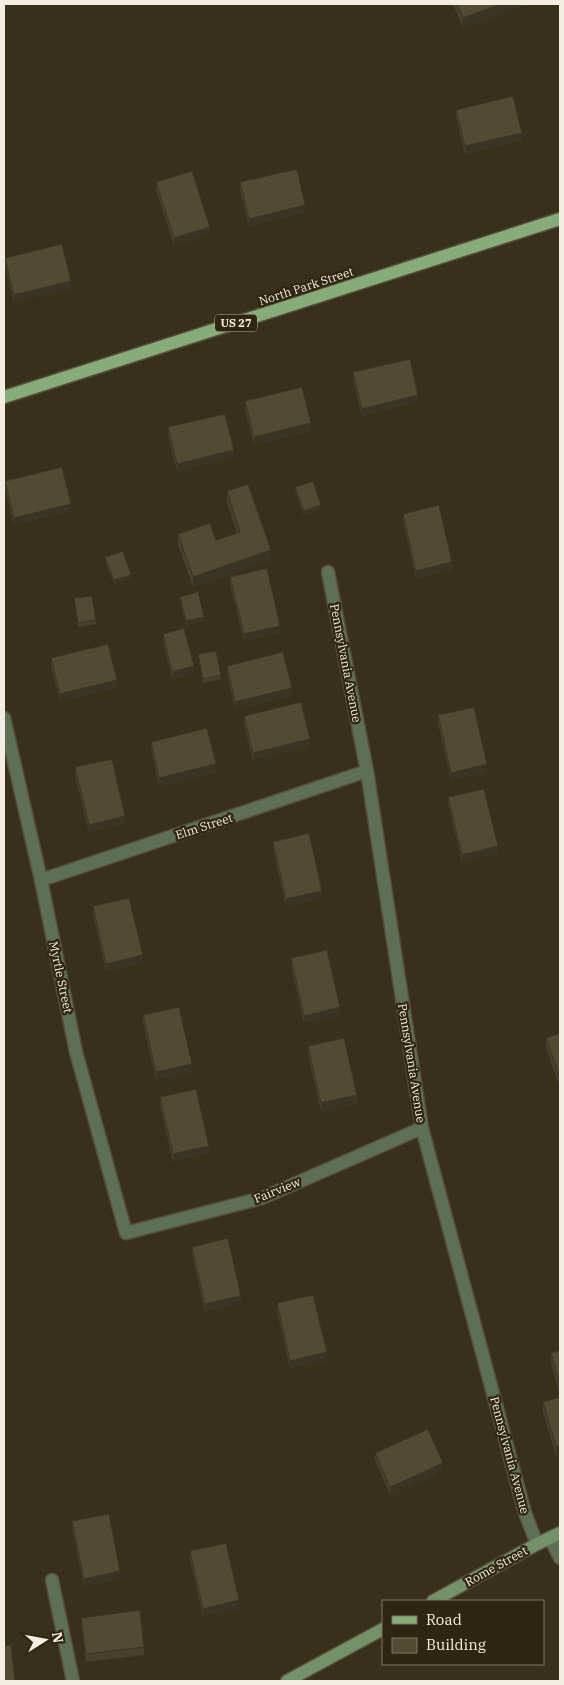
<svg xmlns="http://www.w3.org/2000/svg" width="564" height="1685" font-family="'IBM Plex Serif',serif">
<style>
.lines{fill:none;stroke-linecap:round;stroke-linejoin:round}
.lane-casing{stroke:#574e3b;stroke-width:15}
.street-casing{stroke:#574e3b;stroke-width:15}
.secondary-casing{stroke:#574e3b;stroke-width:15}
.primary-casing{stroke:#574e3b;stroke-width:15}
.lane{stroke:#5d7056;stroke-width:12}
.street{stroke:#5d7056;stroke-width:12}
.secondary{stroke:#74926a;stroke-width:12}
.primary{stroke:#86ad79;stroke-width:12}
.wall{fill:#47402d}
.shaded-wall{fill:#3a3424}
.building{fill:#534a34;stroke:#3a3424}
.labels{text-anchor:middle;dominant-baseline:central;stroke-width:4.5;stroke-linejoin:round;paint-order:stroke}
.shield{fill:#2f2611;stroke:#b8b2a3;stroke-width:1}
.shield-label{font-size:11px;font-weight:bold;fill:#f3eee1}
.street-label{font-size:12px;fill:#f3eee1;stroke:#2f2611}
</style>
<rect width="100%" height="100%" fill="#39301b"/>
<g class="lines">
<defs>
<path id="lane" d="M550 1538 560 1558
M52 1580 73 1681"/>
<path id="street" d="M328 572 367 771 422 1128 525 1513 537 1544
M4 718 41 880 76 1052 126 1233 262 1198 422 1128
M41 880 367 771"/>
<path id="secondary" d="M433 1601 537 1544 560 1533
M287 1681 383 1629"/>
<path id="primary" d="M4 397 560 219"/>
</defs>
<!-- lane casing -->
<use href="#lane" class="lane-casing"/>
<!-- street casing -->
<use href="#street" class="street-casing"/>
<!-- secondary casing -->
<use href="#secondary" class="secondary-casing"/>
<!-- primary casing -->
<use href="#primary" class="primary-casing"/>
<!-- lane -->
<use href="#lane" class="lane"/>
<!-- street -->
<use href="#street" class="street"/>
<!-- secondary -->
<use href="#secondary" class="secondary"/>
<!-- primary -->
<use href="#primary" class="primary"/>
</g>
<!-- wall -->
<path class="wall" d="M453 4H528L463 28Z
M456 110 522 140 465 154 456 117Z
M156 182 210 234 174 245 156 189Z
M240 182 305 212 249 226 240 190Z
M5 258 71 288 14 302 5 266Z
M353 372 418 402 362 416 353 380Z
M245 401 311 431 254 445 245 409Z
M168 427 234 457 177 471 168 435Z
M5 481 71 511 14 525 5 489Z
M295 487 321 509 304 515 295 491Z
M227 491 271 560 193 587 178 545V534L216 540 237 533 227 502Z
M403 514 452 570 416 578 403 521Z
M105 557 131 578 114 584 105 561Z
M230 577 280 633 244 641 230 584Z
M180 597 204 621 186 625 180 601Z
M74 598 96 620V624L78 627Z
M163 634 194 674 172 679 163 641Z
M198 654 221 675V679L203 683Z
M51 658 117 688 60 701 51 665Z
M227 666 292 696 235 709 227 673Z
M438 715 487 772 451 780 438 723Z
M244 716 310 746 253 760 244 724Z
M151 742 216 772 159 786 151 749Z
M75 767 125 823 89 832 75 775Z
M448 797 498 853 462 862 448 804Z
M273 842 322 898 286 906 273 849Z
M93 906 143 963 106 971 93 914Z
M291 958 340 1015 304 1023 291 966Z
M143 1015 192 1072 156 1080 143 1023Z
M560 1033V1088L546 1048V1038Z
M308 1046 357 1103 321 1111 308 1054Z
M160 1097 209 1153 173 1162 160 1105Z
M192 1247 241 1303 205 1312 192 1254Z
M277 1303 327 1360 290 1368 277 1311Z
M560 1350V1396L551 1363V1353Z
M560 1397V1455L556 1456 543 1412V1402Z
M375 1453 443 1470 390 1495 375 1460Z
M72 1521 120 1579 84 1586 72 1528Z
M190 1551 239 1608 203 1616 190 1559Z
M81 1618 144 1647V1655L86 1662 81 1625Z"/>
<!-- shaded-wall -->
<path class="shaded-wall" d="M501 4H528L463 28V18Z
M522 133V140L465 154V146Z
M305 205V212L249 226V219Z
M210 227V234L174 245V238Z
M71 281V288L14 302V295Z
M418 395V402L362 416V409Z
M311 423V431L254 445V437Z
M234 450V457L177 471V464Z
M71 504V511L14 525V518Z
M321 505V509L304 515V511Z
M271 550V560L193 587V577Z
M452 562V570L416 578V571Z
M131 575V578L114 584V580Z
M204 617V621L186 625V621Z
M280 626V633L244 641V634Z
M194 666V674L172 679V672Z
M117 680V688L60 701V694Z
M292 688V696L235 709V702Z
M310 739V746L253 760V753Z
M216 764V772L159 786V778Z
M487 764V772L451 780V773Z
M125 816V823L89 832V825Z
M498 846V853L462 862V855Z
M322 891V898L286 906V899Z
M143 955V963L106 971V964Z
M340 1007V1015L304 1023V1016Z
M192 1064V1072L156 1080V1072Z
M357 1095V1103L321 1111V1103Z
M209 1146V1153L173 1162V1154Z
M241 1296V1303L205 1312V1304Z
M327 1352V1360L290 1368V1361Z
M560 1445V1455L556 1456V1446Z
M443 1463V1470L390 1495V1487Z
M120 1571V1579L84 1586V1579Z
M239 1600V1608L203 1616V1609Z"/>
<!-- building -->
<path class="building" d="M457 4H501L463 18Z
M513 96 522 133 465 146 456 110Z
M297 169 305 205 249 219 240 182Z
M192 171 210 227 174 238 156 182Z
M62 244 71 281 14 295 5 258Z
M410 359 418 395 362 409 353 372Z
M302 387 311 423 254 437 245 401Z
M225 414 234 450 177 464 168 427Z
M62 467 71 504 14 518 5 481Z
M313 481 321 505 304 511 295 487Z
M248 484 271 550 193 577 178 534 210 523 216 540 240 532 227 491Z
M439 505 452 562 416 571 403 514Z
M123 551 131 575 114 580 105 557Z
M267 568 280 626 244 634 230 577Z
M198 592 204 617 186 621 180 597Z
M92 596 96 620 78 623 74 598Z
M184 628 194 666 172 672 163 634Z
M108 644 117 680 60 694 51 658Z
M216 651 221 675 203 679 198 654Z
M283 652 292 688 235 702 227 666Z
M301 702 310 739 253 753 244 716Z
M474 707 487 764 451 773 438 715Z
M207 728 216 764 159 778 151 742Z
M112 759 125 816 89 825 75 767Z
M484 789 498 846 462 855 448 797Z
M309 833 322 891 286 899 273 842Z
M129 898 143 955 106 964 93 906Z
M327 950 340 1007 304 1016 291 958Z
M179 1007 192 1064 156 1072 143 1015Z
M560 1033V1078L546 1038Z
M344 1038 357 1095 321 1103 308 1046Z
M196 1089 209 1146 173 1154 160 1097Z
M228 1238 241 1296 205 1304 192 1247Z
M313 1295 327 1352 290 1361 277 1303Z
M560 1350V1385L551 1353Z
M560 1397V1445L556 1446 543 1402Z
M428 1429 443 1463 390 1487 375 1453Z
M109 1514 120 1571 84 1579 72 1521Z
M226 1543 239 1600 203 1609 190 1551Z
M140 1610 144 1647 86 1654 81 1618Z
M11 1645 15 1681H4V1646Z"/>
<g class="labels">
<!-- shield labels -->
<rect class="shield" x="215" y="314.5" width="42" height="17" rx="4"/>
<g class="shield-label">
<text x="236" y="323">US 27</text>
</g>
<!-- street labels -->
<g class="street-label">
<text transform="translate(306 286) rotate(-18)">North Park Street</text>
<text transform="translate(346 663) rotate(79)">Pennsylvania Avenue</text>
<text transform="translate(204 826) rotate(-18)">Elm Street</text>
<text transform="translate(61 977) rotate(78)">Myrtle Street</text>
<text transform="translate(412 1063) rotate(81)">Pennsylvania Avenue</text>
<text transform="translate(277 1190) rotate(-22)">Fairview</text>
<text transform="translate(510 1455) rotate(75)">Pennsylvania Avenue</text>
<text transform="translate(496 1566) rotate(-29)">Rome Street</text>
</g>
</g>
<!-- border -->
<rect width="564" height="1685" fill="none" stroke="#f3eee1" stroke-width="10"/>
<!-- legend -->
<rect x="382" y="1600" width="162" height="65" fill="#2f2611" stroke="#7d7664"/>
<rect x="392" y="1616" width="25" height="8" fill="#86ad79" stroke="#7d7664"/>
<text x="426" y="1625" font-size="15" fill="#f3eee1">Road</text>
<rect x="392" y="1638" width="25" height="15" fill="#534a34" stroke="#7d7664"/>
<text x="426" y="1650" font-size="15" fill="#f3eee1">Building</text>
<!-- north arrow -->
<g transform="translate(45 1640) rotate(79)" stroke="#2f2611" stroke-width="4" paint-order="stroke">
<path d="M0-4L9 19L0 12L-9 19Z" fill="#f3eee1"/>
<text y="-8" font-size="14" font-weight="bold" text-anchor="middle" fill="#f3eee1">N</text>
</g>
</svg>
